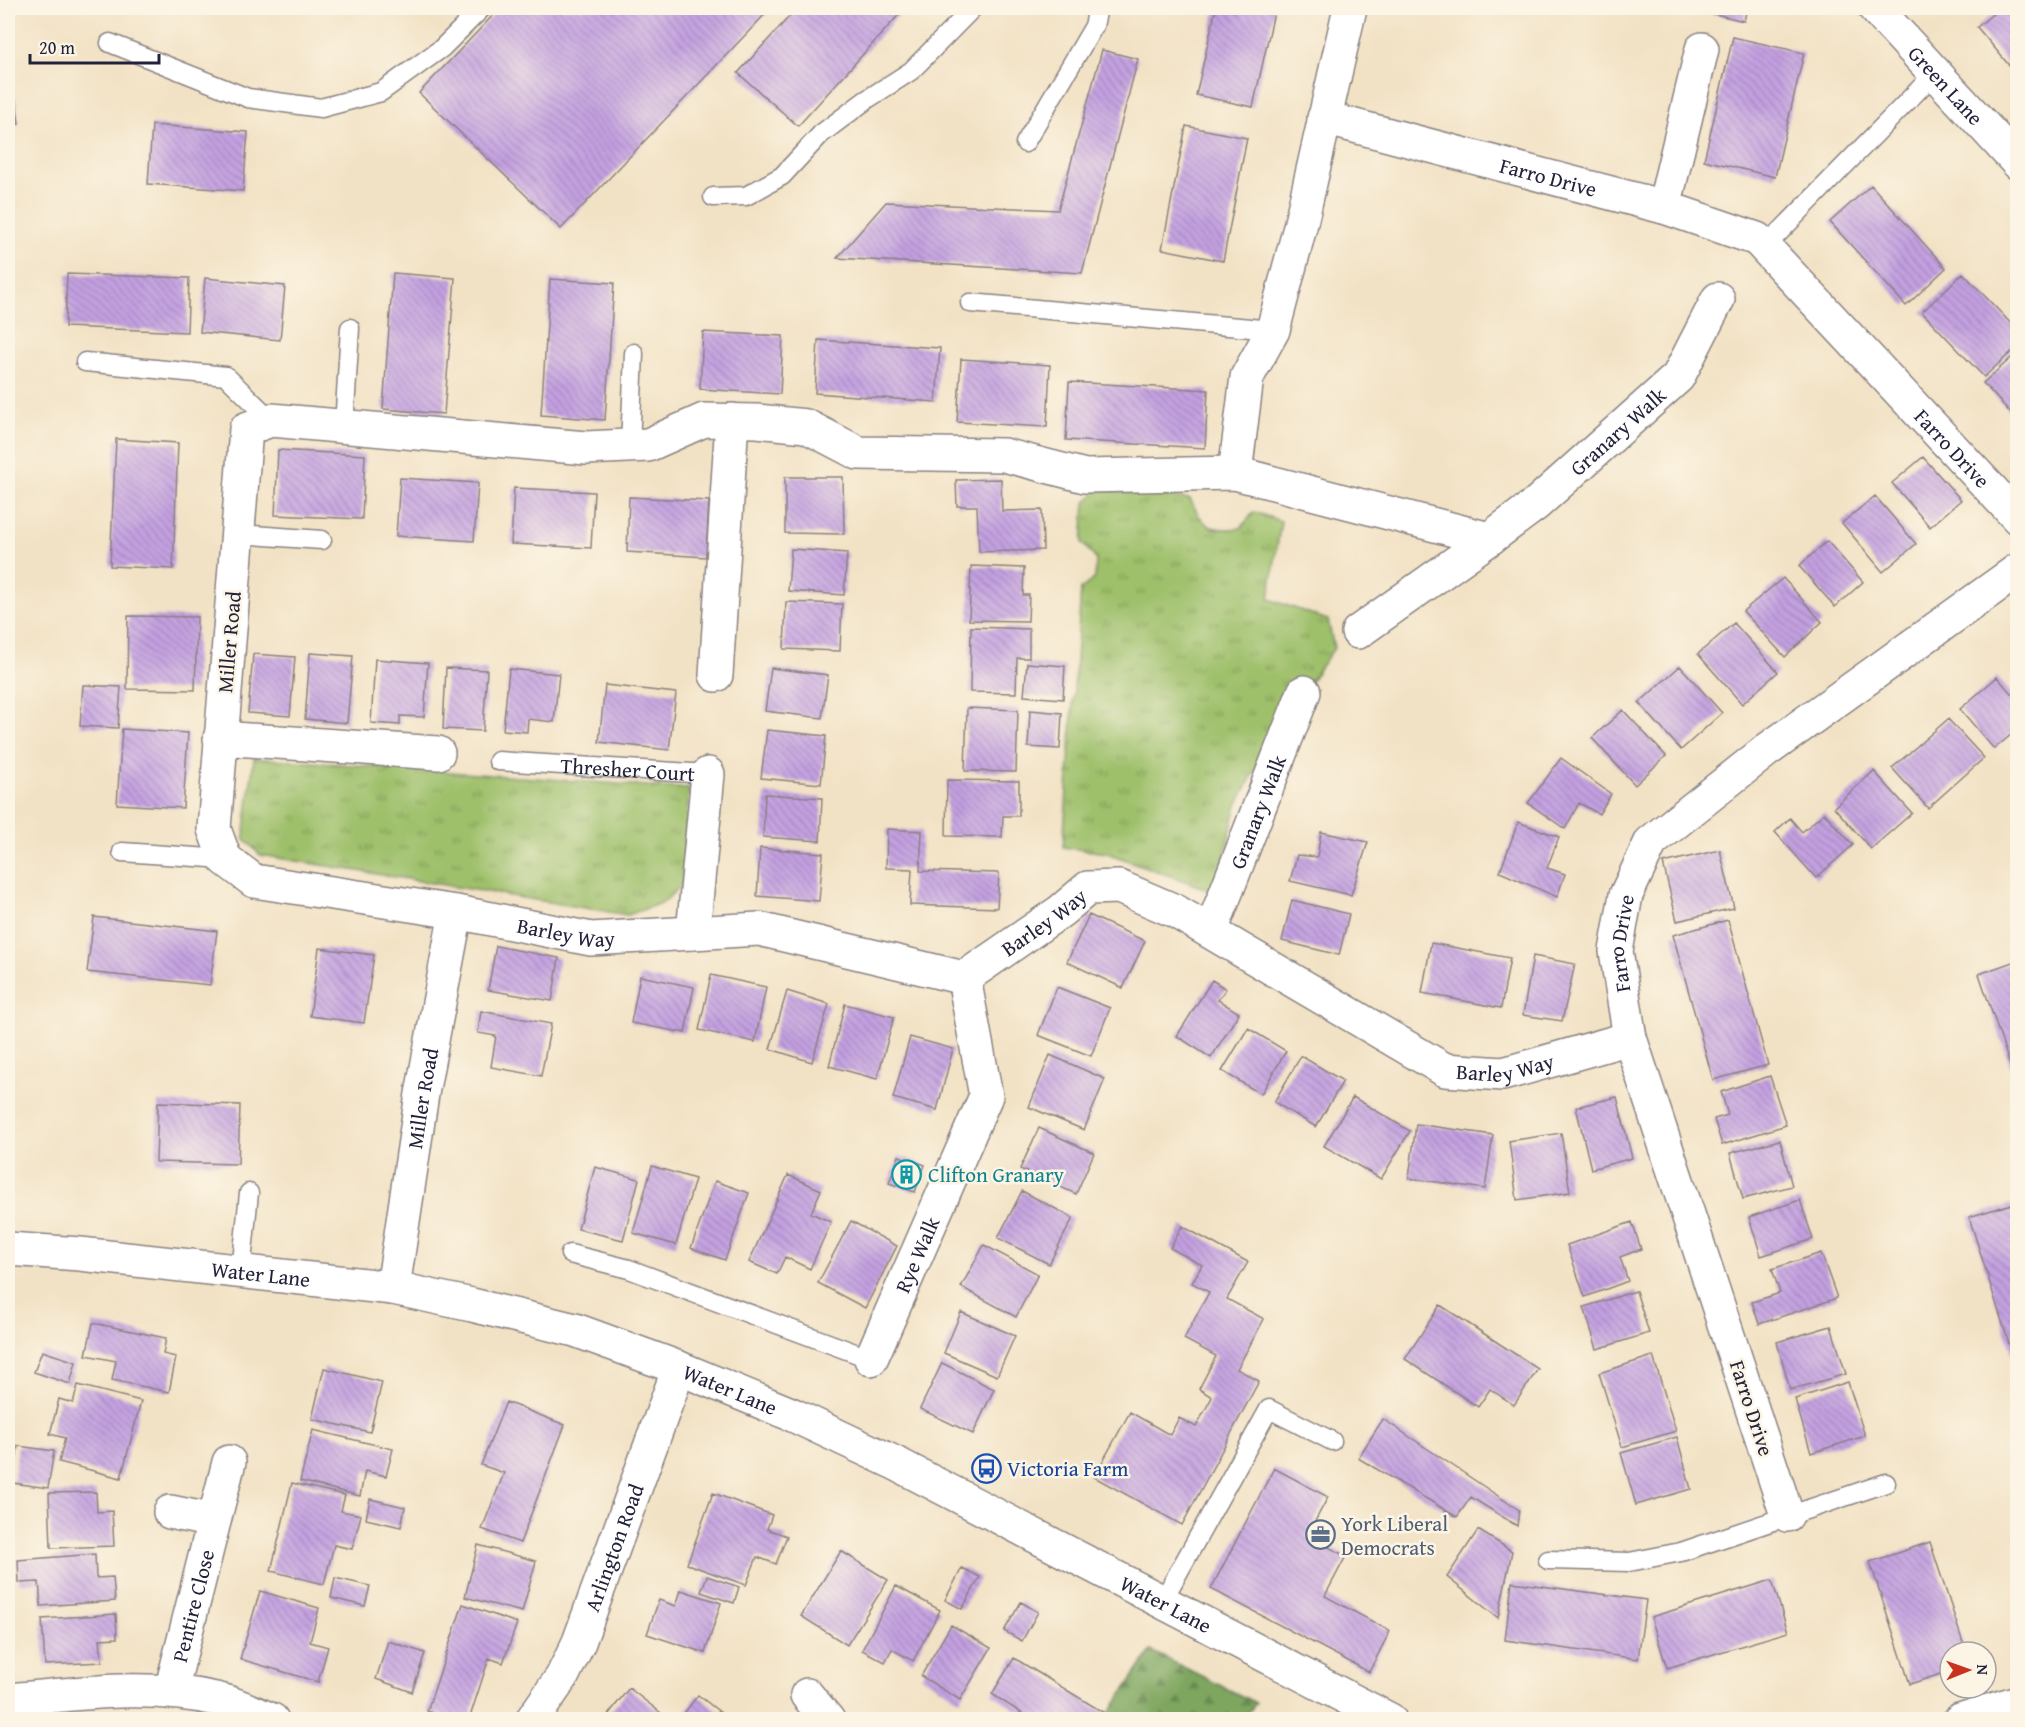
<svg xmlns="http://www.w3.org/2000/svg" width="2025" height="1727" font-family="'Gentium Book Plus',serif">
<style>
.grass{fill:url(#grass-tufts);stroke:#607152;stroke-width:1.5}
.forest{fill:url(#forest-firs);stroke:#50644c;stroke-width:1.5}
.building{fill:url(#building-back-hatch)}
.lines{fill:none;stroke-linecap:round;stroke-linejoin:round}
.service-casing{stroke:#8a8280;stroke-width:21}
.minor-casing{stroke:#8a8280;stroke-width:36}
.tertiary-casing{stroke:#8a8280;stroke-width:36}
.service{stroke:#fff;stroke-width:18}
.minor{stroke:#fff;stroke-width:33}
.tertiary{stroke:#fff;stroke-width:33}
.labels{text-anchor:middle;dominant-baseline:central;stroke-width:5;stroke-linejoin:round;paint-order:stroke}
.street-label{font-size:21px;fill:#22223b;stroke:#fcf5e5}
.culture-label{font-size:21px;fill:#0d838f;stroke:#fcf5e5;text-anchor:start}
.transit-label{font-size:21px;fill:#164399;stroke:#fcf5e5;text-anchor:start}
.service-label{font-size:21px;fill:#4e5e75;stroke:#fcf5e5;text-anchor:start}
</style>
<defs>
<pattern id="grass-tufts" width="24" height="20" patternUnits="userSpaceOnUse" patternTransform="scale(1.5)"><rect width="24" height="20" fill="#9ec06a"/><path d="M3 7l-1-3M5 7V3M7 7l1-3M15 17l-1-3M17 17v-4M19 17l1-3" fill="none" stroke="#809c58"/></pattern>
<pattern id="forest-firs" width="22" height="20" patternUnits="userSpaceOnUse" patternTransform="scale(1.5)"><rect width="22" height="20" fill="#7ea65e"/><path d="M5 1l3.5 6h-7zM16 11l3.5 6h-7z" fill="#67874f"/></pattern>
<pattern id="building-back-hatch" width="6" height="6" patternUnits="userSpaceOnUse" patternTransform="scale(1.5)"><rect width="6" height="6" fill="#c4a1e1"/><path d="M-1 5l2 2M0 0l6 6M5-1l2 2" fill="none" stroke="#9f83b8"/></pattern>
</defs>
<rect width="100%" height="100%" fill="#fcf5e5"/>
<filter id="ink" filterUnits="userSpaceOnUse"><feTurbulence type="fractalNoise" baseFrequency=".0167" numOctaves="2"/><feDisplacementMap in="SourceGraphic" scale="12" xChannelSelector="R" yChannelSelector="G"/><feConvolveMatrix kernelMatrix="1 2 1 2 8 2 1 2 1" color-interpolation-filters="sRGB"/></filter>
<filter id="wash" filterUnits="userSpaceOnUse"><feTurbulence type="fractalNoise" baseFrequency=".008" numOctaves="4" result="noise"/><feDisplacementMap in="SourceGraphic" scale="24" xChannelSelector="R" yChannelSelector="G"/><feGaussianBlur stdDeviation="1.35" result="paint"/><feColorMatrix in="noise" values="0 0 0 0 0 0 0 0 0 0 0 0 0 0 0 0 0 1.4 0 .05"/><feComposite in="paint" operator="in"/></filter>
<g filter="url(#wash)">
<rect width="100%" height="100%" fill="#f2e2c5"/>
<!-- grass -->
<path class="grass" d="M1099 489 1190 499C1204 527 1209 532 1241 528L1254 512 1281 521 1269 599 1328 620 1334 648 1279 725 1237 805 1215 892 1107 853 1063 847 1081 589 1095 578 1096 559 1082 543 1085 503Z
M254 758 689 789 682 884 664 902 628 915 260 855 244 838Z"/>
<!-- forest -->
<path class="forest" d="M1151 1651 1256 1703 1243 1719H1105Z"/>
<g id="blocks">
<!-- building -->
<path class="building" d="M500 8H771L561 229 419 93Z
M797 8H905L798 126 738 73Z
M1216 8H1275L1253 107 1196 95Z
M1689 8H1747L1744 21Z
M2000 8H2018V76L1977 27Z
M1733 37 1804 53 1775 177 1704 160Z
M1102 50 1138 59 1082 273 837 258 886 202 1058 210Z
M16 101 19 124 8 125V102Z
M152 125 248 132 243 191 148 184Z
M1186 126 1247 138 1223 261 1162 249Z
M1871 185 1946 268 1906 306 1830 222Z
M393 273 455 278 444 414 383 409Z
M1963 273 2018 331V346L1984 377 1922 312Z
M67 274 189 278 187 332 65 327Z
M205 278 285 286 280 340 200 332Z
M550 279 614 283 605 420 541 415Z
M703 332 783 336 780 394 700 389Z
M818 340 940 348 936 402 815 393Z
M2018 352V421L1983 383Z
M961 359 1050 365 1047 427 957 422Z
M1069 382 1208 390 1205 448 1066 440Z
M116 439 178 443 173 569 110 566Z
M278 450 365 455 362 519 275 515Z
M1923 457 1961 500 1930 527 1892 483Z
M785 477H843L844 534 785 533Z
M400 478 478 483 474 541 396 536Z
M1001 479 1002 511 1042 510 1043 550 979 552 977 506H957L956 480Z
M514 488 594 492 591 548 511 544Z
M1875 496 1916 544 1883 572 1842 523Z
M629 497 709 501 706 557 627 552Z
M1827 541 1863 582 1835 607 1799 566Z
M791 549 847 553 844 595 788 591Z
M971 566 1024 568 1023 595H1029L1028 621 969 620Z
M1783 578 1822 622 1785 657 1743 611Z
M786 602 842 604 840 651 784 649Z
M128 616 197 617 195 690 127 689Z
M1734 623 1778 672 1742 704 1698 654Z
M971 627 1029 629V658H1017L1016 693 970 692Z
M310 653 353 656 347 723 305 719Z
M253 654 295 657 290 716 248 713Z
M375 659 428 663 424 717 400 716V725L371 723Z
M1027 663 1065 666 1063 699 1024 696Z
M1680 666 1722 713 1681 750 1639 703Z
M446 668 487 670 483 731 443 729Z
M771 668 828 675 822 718 765 711Z
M509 669 559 674 554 722 528 719 527 732 503 730Z
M1997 677 2018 701V729L1994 749 1960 709Z
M83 685 121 687 118 728 80 726Z
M605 685 676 693 669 750 599 742Z
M967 708 1018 710 1016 772 965 771Z
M1030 710 1062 713 1060 749 1028 747Z
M1623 710 1666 756 1635 785 1592 738Z
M1948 719 1984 758 1928 808 1892 768Z
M122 729 188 733 183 808 117 804Z
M767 730 826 736 821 784 761 778Z
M1561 758 1611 794 1599 814 1579 803 1565 829 1528 803Z
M1874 771 1912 813 1871 849 1834 807Z
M947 780 1019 781V816H1003L1002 837 946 836Z
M765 794 822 798 820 841 763 837Z
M1824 813 1853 845 1816 878 1775 832 1790 818 1802 832Z
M1518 822 1559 837 1547 868 1565 874 1557 897 1500 872Z
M887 829 922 831 920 871 999 873 997 908 910 905 912 869 886 868Z
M1321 832 1368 842 1351 895 1290 881 1297 855 1317 857Z
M760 848 823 853 819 901 757 896Z
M1720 850 1734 908 1677 921 1663 863Z
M1292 900 1349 914 1339 955 1282 941Z
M1089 915 1145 941 1123 988 1067 962Z
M94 917 217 931 210 985 87 972Z
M1728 920 1768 1065 1713 1080 1673 935Z
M1431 943 1510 958 1501 1008 1422 993Z
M496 946 559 958 552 1001 488 990Z
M319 948 374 955 364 1023 310 1016Z
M1533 956 1575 964 1562 1021 1523 1015Z
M2018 960V1085L2017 1086 1979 974Z
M711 975 766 987 755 1042 699 1030Z
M640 976 694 987 685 1033 631 1023Z
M1212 980 1226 989 1218 1000 1239 1013 1211 1058 1177 1036Z
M1057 987 1110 1008 1091 1056 1038 1035Z
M787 991 829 1004 812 1062 770 1049Z
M845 1004 894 1017 877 1079 829 1066Z
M481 1011 551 1024 541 1076 491 1067 496 1036 478 1033Z
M1248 1028 1286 1051 1261 1094 1222 1071Z
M910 1037 953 1049 937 1110 893 1098Z
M1050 1055 1105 1079 1084 1130 1029 1107Z
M1301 1056 1343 1081 1316 1127 1274 1102Z
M1770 1076 1786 1125 1722 1145 1714 1119 1728 1115 1721 1092Z
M1353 1097 1410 1131 1381 1179 1324 1146Z
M1617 1097 1632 1158 1591 1169 1576 1107Z
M158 1102 240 1105 238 1164 156 1162Z
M1416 1124 1493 1135 1485 1189 1409 1178Z
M1039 1128 1094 1153 1076 1194 1020 1169Z
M1561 1133 1570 1192 1517 1200 1509 1141Z
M1780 1140 1792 1186 1743 1199 1730 1153Z
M899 1156 925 1165 915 1192 889 1183Z
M652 1166 695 1179 676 1245 633 1233Z
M595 1167 639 1179 623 1240 578 1229Z
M788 1175 821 1190 811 1213 831 1222 810 1269 785 1257 777 1274 749 1262Z
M715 1181 749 1193 725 1260 691 1248Z
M1022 1191 1073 1218 1049 1264 998 1238Z
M1800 1200 1813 1239 1761 1256 1749 1217Z
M2018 1202V1369H2017L1969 1217Z
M851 1221 897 1246 865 1308 818 1283Z
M1632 1222 1641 1249 1620 1257 1628 1281 1585 1297 1567 1245Z
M1182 1226 1248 1262 1227 1299 1264 1319 1237 1369 1259 1381 1182 1525 1094 1477 1130 1412 1170 1435 1179 1418 1196 1427 1212 1397 1199 1389 1216 1356 1184 1339 1209 1292 1192 1283 1202 1265 1170 1248Z
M984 1245 1038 1274 1016 1317 961 1287Z
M1821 1253 1837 1298 1759 1324 1752 1302 1780 1293 1772 1269Z
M1636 1291 1649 1333 1597 1349 1584 1307Z
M1440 1305 1538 1369 1514 1405 1490 1389 1478 1407 1405 1359Z
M961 1312 1015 1336 997 1376 944 1353Z
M93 1323 166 1338 163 1354 176 1357 169 1392 112 1380 116 1361 86 1355Z
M1831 1326 1846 1374 1790 1390 1777 1342Z
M42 1351 76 1362 70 1384 34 1372Z
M1653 1356 1676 1431 1622 1447 1599 1373Z
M942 1363 994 1389 973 1434 920 1409Z
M324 1368 382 1382 370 1432 312 1419Z
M1848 1382 1865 1436 1811 1453 1795 1399Z
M78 1385 141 1401 121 1478 59 1462 65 1438 50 1434 59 1399 73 1403Z
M506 1402 565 1425 520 1543 482 1529 504 1473 481 1465Z
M1383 1419 1519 1510 1517 1526 1471 1497 1457 1517 1358 1458Z
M313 1430 393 1449 386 1476 365 1471 360 1496 300 1481Z
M1677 1437 1691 1489 1636 1505 1621 1453Z
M18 1446 54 1451 48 1488 13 1483Z
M1274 1468 1328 1497 1307 1536 1346 1556 1325 1596 1390 1631 1369 1672 1211 1589Z
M292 1483 345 1495 341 1511 361 1515 352 1549 334 1545 324 1584 271 1571Z
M96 1492 97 1512 112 1511 114 1546 51 1548 49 1493Z
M713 1493 772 1515 767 1529 787 1536 776 1564 757 1557 746 1585 687 1564Z
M370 1499 405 1507 401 1527 366 1519Z
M1478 1530 1512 1551 1498 1618 1447 1577Z
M1930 1542 1966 1652H1950V1671L1910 1684 1870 1562Z
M478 1545 536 1561 522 1612 465 1597Z
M841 1551 888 1580 847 1645 801 1616Z
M95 1554 96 1578 113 1577 115 1601 41 1606 39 1582 19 1583 18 1560Z
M962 1568 980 1577 962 1609 945 1600Z
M707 1576 739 1587 734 1603 701 1592Z
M335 1578 370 1586 365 1606 331 1598Z
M1772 1580 1788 1632 1667 1668 1651 1617Z
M1512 1582 1646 1600 1638 1659 1505 1640Z
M896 1586 940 1610 913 1661 892 1649 885 1662 862 1650Z
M681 1590 721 1603 705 1653 647 1634 659 1600 676 1606Z
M260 1591 319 1608 310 1642 328 1647 318 1682 240 1659Z
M1021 1602 1038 1612 1022 1641 1004 1631Z
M463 1604 517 1623 503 1663 489 1658 469 1720H453L427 1711Z
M116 1614 117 1638 100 1639 102 1662 45 1665 42 1619Z
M951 1625 991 1648 960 1700 921 1676Z
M388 1641 425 1653 412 1692 376 1679Z
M1014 1658 1106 1714 1101 1720H1032L992 1694Z
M629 1688 670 1720H614L608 1715Z
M698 1695 730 1720H679Z"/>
</g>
</g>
<g filter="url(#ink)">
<use href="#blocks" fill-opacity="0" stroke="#8a8280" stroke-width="1.5"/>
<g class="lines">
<defs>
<g id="service">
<path d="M110 43 248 98 321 108 381 92 442 48 482 8"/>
<path d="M1025 143 1094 26 1098 8"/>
<path d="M713 197 746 196 782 176 821 134 866 100 911 71 973 8"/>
<path d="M1765 247 1935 73"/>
<path d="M970 303 1273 330"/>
<path d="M85 362 226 376 271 420"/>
<path d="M344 427 350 328"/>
<path d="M630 446 634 353"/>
<path d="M238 534 322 540"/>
<path id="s1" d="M498 761 708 774"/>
<path d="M122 852 225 859"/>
<path d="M570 1254 629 1269 871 1359"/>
<path d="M241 1272 249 1193"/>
<path d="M1548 1560 1629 1562 1681 1552 1886 1483"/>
<path d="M1162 1602 1269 1409 1332 1441"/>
</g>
<g id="minor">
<path id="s2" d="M1324 118 1664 207 1757 239 2018 518"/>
<path d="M1664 207 1702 49"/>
<path d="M1235 473 1247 377 1273 330 1300 227 1350 8"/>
<path id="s3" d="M1489 539 1536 504 1678 377 1718 299"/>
<path id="s4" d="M1358 632 1489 539 1235 473 1085 476 1004 455 858 453 806 426 757 421 704 420 648 445 586 448 271 420 246 429 214 829 225 859 254 881 456 912 591 939 759 929 964 978 1061 911 1088 888 1119 887 1175 911 1445 1070 1503 1074 1630 1038"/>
<path d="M716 675 732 420"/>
<path d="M220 738 438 753"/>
<path id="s5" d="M1211 931 1304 692"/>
<path d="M693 933 708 774"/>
<path id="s6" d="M393 1288 422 1094 456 912"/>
<path id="s7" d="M871 1359 986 1096 964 978"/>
<path d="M170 1512 214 1521"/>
<path id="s8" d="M1787 1515 1630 1038 1616 951 1626 895 1651 842 1767 750 2018 570"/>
<path id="s9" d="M171 1691 229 1462"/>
<path d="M807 1695 828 1720"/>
<path d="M8 1700C78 1694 146 1683 216 1699 235 1703 254 1713 272 1720"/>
<path id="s10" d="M532 1720 562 1677 579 1642 679 1368"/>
</g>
<g id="tertiary">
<path id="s11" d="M1875 8 2018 163"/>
<path id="s12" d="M8 1249 80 1254 393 1288 472 1305 575 1330 679 1368 793 1415 897 1464 1390 1720"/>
<path d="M1960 1720 2018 1702"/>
</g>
</defs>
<!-- service casing -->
<use href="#service" class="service-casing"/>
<!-- minor casing -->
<use href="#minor" class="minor-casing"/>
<!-- tertiary casing -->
<use href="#tertiary" class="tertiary-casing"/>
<!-- service -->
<use href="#service" class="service"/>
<!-- minor -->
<use href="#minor" class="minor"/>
<!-- tertiary -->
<use href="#tertiary" class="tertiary"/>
</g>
</g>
<!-- icons -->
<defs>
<symbol id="building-ring" viewBox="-11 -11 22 22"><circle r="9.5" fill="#fcf5e5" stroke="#0f9aa8" stroke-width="1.5"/><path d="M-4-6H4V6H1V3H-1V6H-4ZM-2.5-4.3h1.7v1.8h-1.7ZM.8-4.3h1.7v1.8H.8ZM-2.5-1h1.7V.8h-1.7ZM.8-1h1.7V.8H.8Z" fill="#0f9aa8"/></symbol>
<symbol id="bus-ring" viewBox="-11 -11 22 22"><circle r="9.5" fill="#fcf5e5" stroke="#1a4fb4" stroke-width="1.5"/><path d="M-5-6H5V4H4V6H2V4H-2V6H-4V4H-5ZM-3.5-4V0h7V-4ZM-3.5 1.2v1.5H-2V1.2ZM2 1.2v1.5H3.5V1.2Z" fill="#1a4fb4"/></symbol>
<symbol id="office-ring" viewBox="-11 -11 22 22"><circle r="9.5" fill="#fcf5e5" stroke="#5c6f8a" stroke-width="1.5"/><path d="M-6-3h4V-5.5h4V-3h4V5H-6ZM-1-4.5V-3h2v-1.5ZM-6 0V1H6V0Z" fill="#5c6f8a"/></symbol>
</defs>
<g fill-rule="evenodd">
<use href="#building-ring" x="890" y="1158" width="33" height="33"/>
<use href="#bus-ring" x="970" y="1452" width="33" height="33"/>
<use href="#office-ring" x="1304" y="1518" width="33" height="33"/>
</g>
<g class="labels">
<!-- street labels -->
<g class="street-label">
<text stroke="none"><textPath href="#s11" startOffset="105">Green Lane</textPath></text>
<text stroke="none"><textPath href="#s2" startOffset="232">Farro Drive</textPath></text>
<text stroke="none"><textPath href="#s3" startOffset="168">Granary Walk</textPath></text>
<text stroke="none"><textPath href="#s2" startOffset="736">Farro Drive</textPath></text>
<text transform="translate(229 642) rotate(-85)">Miller Road</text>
<text stroke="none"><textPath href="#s1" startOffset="130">Thresher Court</textPath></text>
<text stroke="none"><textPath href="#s5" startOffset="128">Granary Walk</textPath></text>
<text stroke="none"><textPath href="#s4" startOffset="2718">Barley Way</textPath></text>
<text stroke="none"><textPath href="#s4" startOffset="2216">Barley Way</textPath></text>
<text stroke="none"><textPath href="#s8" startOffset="598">Farro Drive</textPath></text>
<text stroke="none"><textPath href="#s4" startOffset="3240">Barley Way</textPath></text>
<text stroke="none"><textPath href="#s6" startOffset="192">Miller Road</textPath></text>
<text stroke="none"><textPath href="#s7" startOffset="114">Rye Walk</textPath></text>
<text stroke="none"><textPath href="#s12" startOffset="254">Water Lane</textPath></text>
<text stroke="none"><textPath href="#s12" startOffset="740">Water Lane</textPath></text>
<text transform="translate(1752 1408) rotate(72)">Farro Drive</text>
<text stroke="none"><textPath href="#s10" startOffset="192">Arlington Road</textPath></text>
<text stroke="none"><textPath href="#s12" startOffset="1226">Water Lane</textPath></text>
<text stroke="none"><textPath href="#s9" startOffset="88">Pentire Close</textPath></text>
</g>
<!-- culture labels -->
<g class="culture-label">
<text x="928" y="1174">Clifton Granary</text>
</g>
<!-- transit labels -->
<g class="transit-label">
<text x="1007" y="1468">Victoria Farm</text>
</g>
<!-- service labels -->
<g class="service-label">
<text x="1341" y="1523">York Liberal<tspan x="1341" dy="24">Democrats</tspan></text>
</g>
</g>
<!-- margin -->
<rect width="2025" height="1727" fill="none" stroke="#fcf5e5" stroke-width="30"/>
<!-- north arrow -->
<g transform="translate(1968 1670) rotate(89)"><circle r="28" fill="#fcf5e5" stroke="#a5a1a1" stroke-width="1.5"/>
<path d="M0-4.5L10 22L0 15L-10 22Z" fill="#c8321e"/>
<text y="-9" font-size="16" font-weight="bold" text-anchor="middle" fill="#22223b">N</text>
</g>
<!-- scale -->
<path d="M30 54v9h129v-9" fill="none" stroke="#22223b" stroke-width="3"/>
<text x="39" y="54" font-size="18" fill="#22223b" stroke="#fcf5e5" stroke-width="4.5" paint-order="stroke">20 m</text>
</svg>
